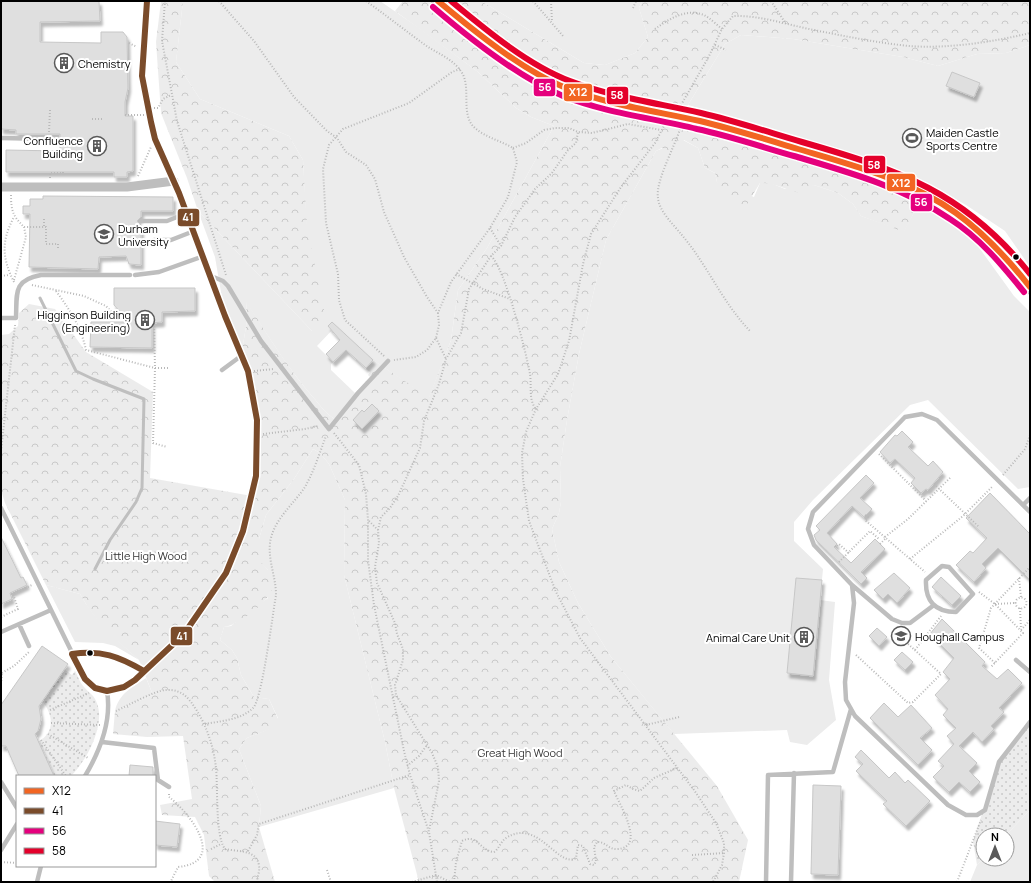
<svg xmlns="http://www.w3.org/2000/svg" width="1031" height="883" font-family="Manrope,sans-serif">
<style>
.grass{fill:#ececec}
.forest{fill:url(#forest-crowns)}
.park{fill:url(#park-dots)}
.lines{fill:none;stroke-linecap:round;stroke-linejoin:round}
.stream{stroke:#bfbfbf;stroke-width:3}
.building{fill:#dfdfdf;stroke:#c7c7c7;filter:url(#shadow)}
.primary-casing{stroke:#dbdbdb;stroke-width:15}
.path{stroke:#b9b9b9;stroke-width:2;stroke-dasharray:1 2;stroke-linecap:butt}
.lane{stroke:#bebebe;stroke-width:4.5}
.street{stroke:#bebebe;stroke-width:9}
.primary{stroke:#bebebe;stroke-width:14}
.bus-1-casing{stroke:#fff;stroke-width:9}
.bus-2-casing{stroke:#fff;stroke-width:9}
.bus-3-casing{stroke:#fff;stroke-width:9}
.bus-4-casing{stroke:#fff;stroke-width:9}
.bus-1{stroke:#f26522;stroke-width:6}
.bus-2{stroke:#7a4b2a;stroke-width:6}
.bus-3{stroke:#e5007d;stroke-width:6}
.bus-4{stroke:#e4002b;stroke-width:6}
.bus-dot{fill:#000;stroke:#fff;stroke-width:1.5}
.labels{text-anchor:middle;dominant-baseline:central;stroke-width:4;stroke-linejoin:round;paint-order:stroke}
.poi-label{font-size:11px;fill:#000;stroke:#fff;text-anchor:start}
.park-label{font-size:11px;fill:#333;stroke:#fff}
.line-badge{stroke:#fff;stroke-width:1.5}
.badge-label{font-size:11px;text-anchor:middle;font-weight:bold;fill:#fff}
</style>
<defs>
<pattern id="forest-crowns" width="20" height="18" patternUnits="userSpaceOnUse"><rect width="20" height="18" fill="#ececec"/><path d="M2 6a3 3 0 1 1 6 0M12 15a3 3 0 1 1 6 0" fill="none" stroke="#c9c9c9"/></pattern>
<pattern id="park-dots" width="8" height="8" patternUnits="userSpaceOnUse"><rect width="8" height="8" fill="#ececec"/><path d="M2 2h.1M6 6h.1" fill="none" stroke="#c9c9c9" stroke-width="1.8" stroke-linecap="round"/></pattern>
<filter id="shadow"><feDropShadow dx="2.5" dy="4.5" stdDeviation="1" flood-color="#0004"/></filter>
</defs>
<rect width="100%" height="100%" fill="#fff"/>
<!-- grass -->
<path class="grass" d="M183 1H380L419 28 478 72 516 108 531 117 554 126 487 248 458 290 451 340 429 398 373 360 336 326 317 346 333 362 331 364V370L355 393H358L336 420C326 414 320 405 312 396 287 367 267 334 246 302L247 321 241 356 225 316 215 257 198 211 312 331 303 160 289 136 200 99 176 62Z
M481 1H642L639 8 648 37 635 53 605 65 584 63Z
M741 35 793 39 903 57 938 66 977 54 1006 53 1030 45V267L1005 231 966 205 927 183 858 156 688 105 725 44Z
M683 140 698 148 705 168 715 173 717 182 754 197 760 183 768 182 785 189 814 185 838 193 853 204 861 216 904 231 919 203 960 229 975 242 1014 296 1030 312V487L1018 489 928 400 910 405 813 500 794 522V541L823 569 820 600 835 602 829 680 836 720 807 745 790 742 787 730 674 734 611 657 578 603 559 562 552 529 559 513 561 502 560 467 567 420 579 354 606 240 656 151Z
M313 449 320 453 329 464 345 500 344 575 385 742 394 788 259 827 261 806 239 749 247 738 269 729 278 718 269 699 254 697 241 675 237 658 232 650 220 640 224 627 231 626 268 598V570L259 561V539L266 515 294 479Z
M46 585 80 594C95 621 116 639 139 660L115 646 103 643 75 642Z
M146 678 153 695 115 711C119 693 132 688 146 678Z
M1029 811 1030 882H970L977 865 983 859H1007L1006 835Z"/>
<!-- forest -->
<path class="forest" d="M161 1H183L176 62 200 99 289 136 303 160 307 225 325 315 312 331 198 211 187 178 161 113 156 42Z
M403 1H481L584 63 605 65 635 53 648 37 639 8 642 1H1030V45L1006 53 977 54 938 66 903 57 793 39 741 35 725 44 688 105 681 126 765 147 839 170 895 190 919 203 904 232 861 216 853 204 838 193 814 185 800 193C787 190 773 182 760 183L746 206 734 202 717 182 715 173 705 168 698 148 684 140 675 153 662 148 656 151 606 240 579 354 567 420 560 467 561 502 559 513 552 529 559 562 578 603 611 657 717 786 748 840 739 882H419L394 788 385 742 344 575 345 500 329 464 320 453 313 449 294 479 266 515 259 539 260 561 268 570 272 591C265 604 239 625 224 627L220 640 232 650 237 658 241 675 254 697 269 699 278 719 276 727 247 738 239 749 261 806 259 827 275 882H215L209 876 204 835 195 817 162 815 160 805 192 799 183 736 147 737 113 734 115 711 153 695 139 660 105 630 89 609 80 594 46 585 5 503 1 490V335L9 334 18 326 19 313 29 304 55 309 86 352 153 392 150 478 252 496 256 476 257 420 248 371 241 356 247 321 246 301C267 334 287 367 312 396 320 405 326 414 336 420L358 393H355L370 377 368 375 370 372 366 369 373 360 429 397 451 340 458 290 487 248 554 126 531 117 516 108 478 72 395 11Z"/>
<!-- park -->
<path class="park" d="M64 669 72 675 75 671C78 676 80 683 84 687 88 692 94 695 96 701 107 723 87 760 71 776H54L38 742C56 732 53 714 42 701Z
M1030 722V810L1006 835H983V859L977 865 973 841 999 762Z"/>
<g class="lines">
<!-- stream -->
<path class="stream" d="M40 298 76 371 93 379 144 399 142 488 136 502 110 540 95 569"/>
</g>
<!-- building -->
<path class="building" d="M1 1H99L100 21 40 22V42L101 43V32H123L127 37 128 88 125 102V116H133V171L127 172V177H114V172H6V150L60 151V134H16V130L1 129Z
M952 72 980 83 974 97 946 86Z
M43 196 173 197V211H141V217L137 221 141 225V265L129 264 126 256 99 257 98 269 29 267 30 214H23V206H30V199H43Z
M114 288H195V311L162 312V322L152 323V348L90 347 91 322H129L114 305Z
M332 322 373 360 366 368 346 350 333 362 326 354 340 340 328 326Z
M372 404 379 411 362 429 353 420 362 410 364 412Z
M902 431 913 442 908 447 928 466 933 461 943 472 928 490 926 489 921 493 911 483 915 478 895 459 890 463 880 452 895 435 897 436Z
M866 475 874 483 860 498 872 509 864 517 852 506 827 533 837 544 834 547 851 563 875 539 885 549 861 572 867 578 861 584 816 540 814 535 820 530 816 526Z
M990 493 1030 534V580L998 548 982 564 986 568 974 582 956 565 970 551 973 553 987 538 966 518Z
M1 537 21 578 23 577 27 585 10 593 12 599 1 604Z
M894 573 910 588 897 603 888 594 883 599 874 590Z
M941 577 961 596 952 605 932 587Z
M796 578 822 580 813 676 787 673Z
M942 619 985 662 982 666 997 679 1008 669 1022 683 999 708 1004 712 991 726 994 729 982 742 973 732 959 746 977 763 969 771 980 782 970 792 959 782 949 792 933 777 944 766 938 761 954 744 947 736 956 728 943 715 948 709 935 695 950 679 943 672 954 658 930 634Z
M877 628 887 637 879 646 869 636Z
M42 646 68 664 39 706 41 719 38 731 35 734 54 776H19L6 746H1V705Z
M902 652 913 662 905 670 894 660Z
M884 703 898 717 911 705 932 728 920 738 932 750 918 765 870 718Z
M861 750 889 778 895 772 905 783 908 780 930 801 906 826 883 804 887 801 856 771 863 764 855 757Z
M130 765 153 767V776H129Z
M813 785 841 786 838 875 811 874Z
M155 821 180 824 177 847 155 845Z"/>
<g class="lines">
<defs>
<path id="primary" d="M438 1C452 13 466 23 481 34 508 55 534 75 566 88 609 105 656 111 700 121 733 129 765 139 798 149 896 177 968 200 1030 287"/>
</defs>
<!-- primary casing -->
<use href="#primary" class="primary-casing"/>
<!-- path -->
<path class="path" d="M165 1 162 41 177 121 226 275
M219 1 254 41 294 97 327 131 337 138 346 152 366 165 375 179 384 212 404 257 427 297 438 313
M366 1C387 16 407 32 428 47 439 54 452 59 460 70 473 85 459 114 475 128 485 137 501 141 513 148L517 162 508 197 490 228 451 282 438 313 439 325 436 338 427 350 416 357 394 360
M533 1 563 36
M551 1 552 22
M771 1 786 24
M633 8 636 1
M655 29C669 19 686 8 704 15 710 18 717 25 722 29
M129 43 137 47
M715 45 726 50
M681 105 708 58 722 29 733 16C761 15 791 26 819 31 849 37 879 43 909 46 947 49 993 42 1030 33
M154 108H158L163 99 171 95
M125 115H144
M92 119H104
M665 124 655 143 621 187 591 234 583 264 569 341 558 374 536 409 526 432 522 453 523 479 529 521 556 592 580 638 694 790 716 823 724 843V853L722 865 713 882
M680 129C675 146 655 182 658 198 659 211 673 224 681 234 707 264 722 302 750 331
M49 132 50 110
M55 139H62
M513 148 526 143 544 130 555 128H569L578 132 592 133 628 124 661 130
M1 155H3
M138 176 151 147
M50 178V173H63V172
M11 195C11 211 13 216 24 227H46V244H58V248
M44 219V226
M490 228 501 246
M491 256C505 268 526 352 530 374 532 387 528 399 536 409
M456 274 483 289 510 299
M1 276 9 275
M14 280 26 237 24 227
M14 282C2 258 1 241 14 217
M32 285 84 296 106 306 117 318H127
M56 291C70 310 81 327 86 350L155 368H170
M154 323 155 368 153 443 167 447
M436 338 446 359
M384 356 345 320 339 300 338 274 326 223 323 169 329 145 343 129 409 103 452 72 460 69
M254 371 274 369
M334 433 359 465 366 494 368 520V560L374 605 404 751 410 775 429 832 437 882
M263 434 305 429 318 426
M1 451 15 325
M879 454 926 501
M1003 475 1025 449 1030 435
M934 484 979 527
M865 515 868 517 865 520 925 572
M369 521 378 530 379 543 375 567 377 583 395 623 397 634 403 649V660L395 685 396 695 432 753 438 767 439 781 429 831
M378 530 381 517 390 508 398 496 420 448 424 421 439 384 446 359 461 333 469 289 491 256 501 246 515 217 535 189 552 173 568 150 576 143 578 132
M885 537 908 519 951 477
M880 544 886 538
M835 546 836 547 839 544 849 553
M910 559 963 516 993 486
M839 562 870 531 879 539
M1019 578 1021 597
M979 592 995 604 1023 633 991 667
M1015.5 603a5.5 5.5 0 1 1 11 0a5.5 5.5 0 1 1-11 0Z
M995 604 1015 603
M1020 608 1021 629
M1 617 18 609 13 594 32 585
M1021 630 1030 620
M915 650 941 616
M856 655 908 703 913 702 941 674 907 643 906 629
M995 663 979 648 991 608 1030 567
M2 673 14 666 29 652
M1 684 2 673
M1 702 2 703
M50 710 89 693
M116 711C127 706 156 690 166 690 182 689 189 698 197 711 207 727 214 748 216 768 218 786 215 836 225 849 238 852 257 849 259 866 260 872 257 877 257 882
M51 723 100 725
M205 724C221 721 241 720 253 708 262 700 273 612 276 595 276 577 268 561 270 543 273 520 293 505 305 487 314 471 320 452 326 436
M646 725 679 717
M48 734 88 758
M41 740 66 776
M407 766 419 756 427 745
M169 794V797C190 813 228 862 178 867L171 881
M211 849 221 844
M248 851 257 835 259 824 410 775
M692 855 724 853
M1 862 17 863
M327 870 331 882
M412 882 436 875 450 882
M454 882 456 862 462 841C477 833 480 851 494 852 499 849 501 841 506 838 538 817 558 869 576 858L578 845 583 846 590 864 594 865 596 861 594 847 597 842C605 841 609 850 617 849 647 848 619 804 614 791L626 785 633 789 640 791 654 778 677 768
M957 882 981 820"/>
<!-- lane -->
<path class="lane" d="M1 138 49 139
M141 221H167L187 213
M154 240H171L194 231
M135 275 159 272 204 256
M211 276 223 281 228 286 261 341 329 429 358 393 388 361
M1 318H16C17 293 13 280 41 275H130
M222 370 241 356
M1023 505 1030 498
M1 508 85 679 95 688 107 691 124 687 135 680 184 634 218 586 226 573 243 531 256 476 257 420 248 371 225 316 179 193 155 139 151 122 142 76V63L147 1
M942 566 949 567 973 594 956 612C935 612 925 601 926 580Z
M852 585 854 603 845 682 846 700 855 716 948 805 966 815H977L985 810 999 762 1030 722
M934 605 910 623H902L892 619 852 585 814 545 808 529 813 512 905 417 922 414 937 420 1030 512
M19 624 29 646
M1 632 51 610
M72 654C106 649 115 655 144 671
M1016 660 1030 672
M102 742 154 748 158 780 169 787
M85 776C100 751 112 721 107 691
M1 782 17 808
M1 850 17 824
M37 882 41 866
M766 882 768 775 833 772 851 709
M791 882 794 773"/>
<!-- street -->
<path class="street" d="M1 187H127L174 181"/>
<!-- primary -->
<use href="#primary" class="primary"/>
<defs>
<path id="bus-1" d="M438 1C474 31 523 71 566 88 609 105 655 111 700 121 733 129 765 139 798 149 852 165 910 180 956 213 985 234 1008 259 1030 287"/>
<path id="bus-2" d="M144 671C118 656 102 650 72 654L85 679 95 688 107 691 124 687 135 680 184 634 226 573 243 531 256 476 257 420 248 371 225 316 179 193 155 139 151 122 142 76 147 1"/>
<path id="bus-3" d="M433 7C469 38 520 78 563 96 606 113 653 118 697 129 730 136 762 147 794 156 848 172 903 187 950 219 980 238 1002 265 1024 292"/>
<path id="bus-4" d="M451 1C486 30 528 65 570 81 612 97 657 103 701 113 735 121 768 132 802 142 899 170 965 192 1030 274"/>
</defs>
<!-- bus-1 casing -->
<use href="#bus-1" class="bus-1-casing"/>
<!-- bus-2 casing -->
<use href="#bus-2" class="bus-2-casing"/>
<!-- bus-3 casing -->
<use href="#bus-3" class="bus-3-casing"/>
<!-- bus-4 casing -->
<use href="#bus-4" class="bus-4-casing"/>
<!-- bus-1 -->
<use href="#bus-1" class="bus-1"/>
<!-- bus-2 -->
<use href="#bus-2" class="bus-2"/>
<!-- bus-3 -->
<use href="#bus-3" class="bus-3"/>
<!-- bus-4 -->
<use href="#bus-4" class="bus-4"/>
</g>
<!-- icons -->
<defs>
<symbol id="building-ring" viewBox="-11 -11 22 22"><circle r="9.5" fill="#fff" stroke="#595959" stroke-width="1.5"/><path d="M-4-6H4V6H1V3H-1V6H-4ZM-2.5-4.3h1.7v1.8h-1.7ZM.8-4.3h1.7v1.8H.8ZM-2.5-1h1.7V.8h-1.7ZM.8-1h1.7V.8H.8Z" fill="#595959"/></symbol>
<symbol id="stadium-ring" viewBox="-11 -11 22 22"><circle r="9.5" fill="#fff" stroke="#595959" stroke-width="1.5"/><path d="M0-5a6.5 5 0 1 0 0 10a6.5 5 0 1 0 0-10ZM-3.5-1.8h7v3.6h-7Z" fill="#595959"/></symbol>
<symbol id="university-ring" viewBox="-11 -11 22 22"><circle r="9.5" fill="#fff" stroke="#595959" stroke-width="1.5"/><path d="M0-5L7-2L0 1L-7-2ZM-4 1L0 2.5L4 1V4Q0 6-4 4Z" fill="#595959"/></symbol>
</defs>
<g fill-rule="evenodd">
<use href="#building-ring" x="53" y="52" width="22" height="22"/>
<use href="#stadium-ring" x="901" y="127" width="22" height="22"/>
<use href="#building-ring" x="86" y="135" width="22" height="22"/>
<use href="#university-ring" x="93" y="223" width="22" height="22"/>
<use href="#building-ring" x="134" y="309" width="22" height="22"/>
<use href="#university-ring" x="890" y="625" width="22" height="22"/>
<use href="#building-ring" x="793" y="626" width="22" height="22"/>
</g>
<!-- markers -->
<g class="bus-dot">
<circle cx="1016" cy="257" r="3.5"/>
<circle cx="90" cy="653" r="3.5"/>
</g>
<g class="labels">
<!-- poi labels -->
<g class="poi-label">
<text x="78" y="63">Chemistry</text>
<text x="926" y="132">Maiden Castle<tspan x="926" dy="13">Sports Centre</tspan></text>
<text x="83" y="140" text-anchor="end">Confluence<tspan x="83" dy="13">Building</tspan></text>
<text x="118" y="228">Durham<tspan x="118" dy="13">University</tspan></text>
<text x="131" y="314" text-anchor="end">Higginson Building<tspan x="131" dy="13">(Engineering)</tspan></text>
<text x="915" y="636">Houghall Campus</text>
<text x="790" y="637" text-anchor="end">Animal Care Unit</text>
</g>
<!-- park labels -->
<g class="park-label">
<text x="146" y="555">Little High Wood</text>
<text x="520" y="752">Great High Wood</text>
</g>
</g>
<g class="line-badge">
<rect x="533" y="78" width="23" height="19" rx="4" fill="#e5007d"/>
<rect x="563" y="83" width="30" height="19" rx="4" fill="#f26522"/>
<rect x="606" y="86" width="23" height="19" rx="4" fill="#e4002b"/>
<rect x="863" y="155" width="23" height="19" rx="4" fill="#e4002b"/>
<rect x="886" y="173" width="30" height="19" rx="4" fill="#f26522"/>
<rect x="910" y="193" width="23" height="19" rx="4" fill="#e5007d"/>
<rect x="177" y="208" width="23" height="19" rx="4" fill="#7a4b2a"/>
<rect x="170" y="626" width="23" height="20" rx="4" fill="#7a4b2a"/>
</g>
<g class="badge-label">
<text x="545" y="91">56</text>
<text x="578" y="96">X12</text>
<text x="617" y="99">58</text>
<text x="874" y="169">58</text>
<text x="901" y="187">X12</text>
<text x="921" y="206">56</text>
<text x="188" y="221">41</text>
<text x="182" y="640">41</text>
</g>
<!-- border -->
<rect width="1031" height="883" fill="none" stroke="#000000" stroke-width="4"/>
<!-- legend -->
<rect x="16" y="775" width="140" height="92" fill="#ffffff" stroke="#999999"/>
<rect x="24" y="788" width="20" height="6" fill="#f26522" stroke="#999999"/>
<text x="52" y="795" font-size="12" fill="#000000">X12</text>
<rect x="24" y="808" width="20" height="6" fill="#7a4b2a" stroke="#999999"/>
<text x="52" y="815" font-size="12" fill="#000000">41</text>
<rect x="24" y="828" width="20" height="6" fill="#e5007d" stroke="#999999"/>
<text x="52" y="835" font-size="12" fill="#000000">56</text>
<rect x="24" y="848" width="20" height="6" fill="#e4002b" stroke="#999999"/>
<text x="52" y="855" font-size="12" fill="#000000">58</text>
<!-- north arrow -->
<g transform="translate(995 847)"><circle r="19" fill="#ffffff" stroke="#999999"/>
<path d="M0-3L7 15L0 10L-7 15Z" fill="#595959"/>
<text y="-6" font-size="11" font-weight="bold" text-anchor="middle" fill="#000000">N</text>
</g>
</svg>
